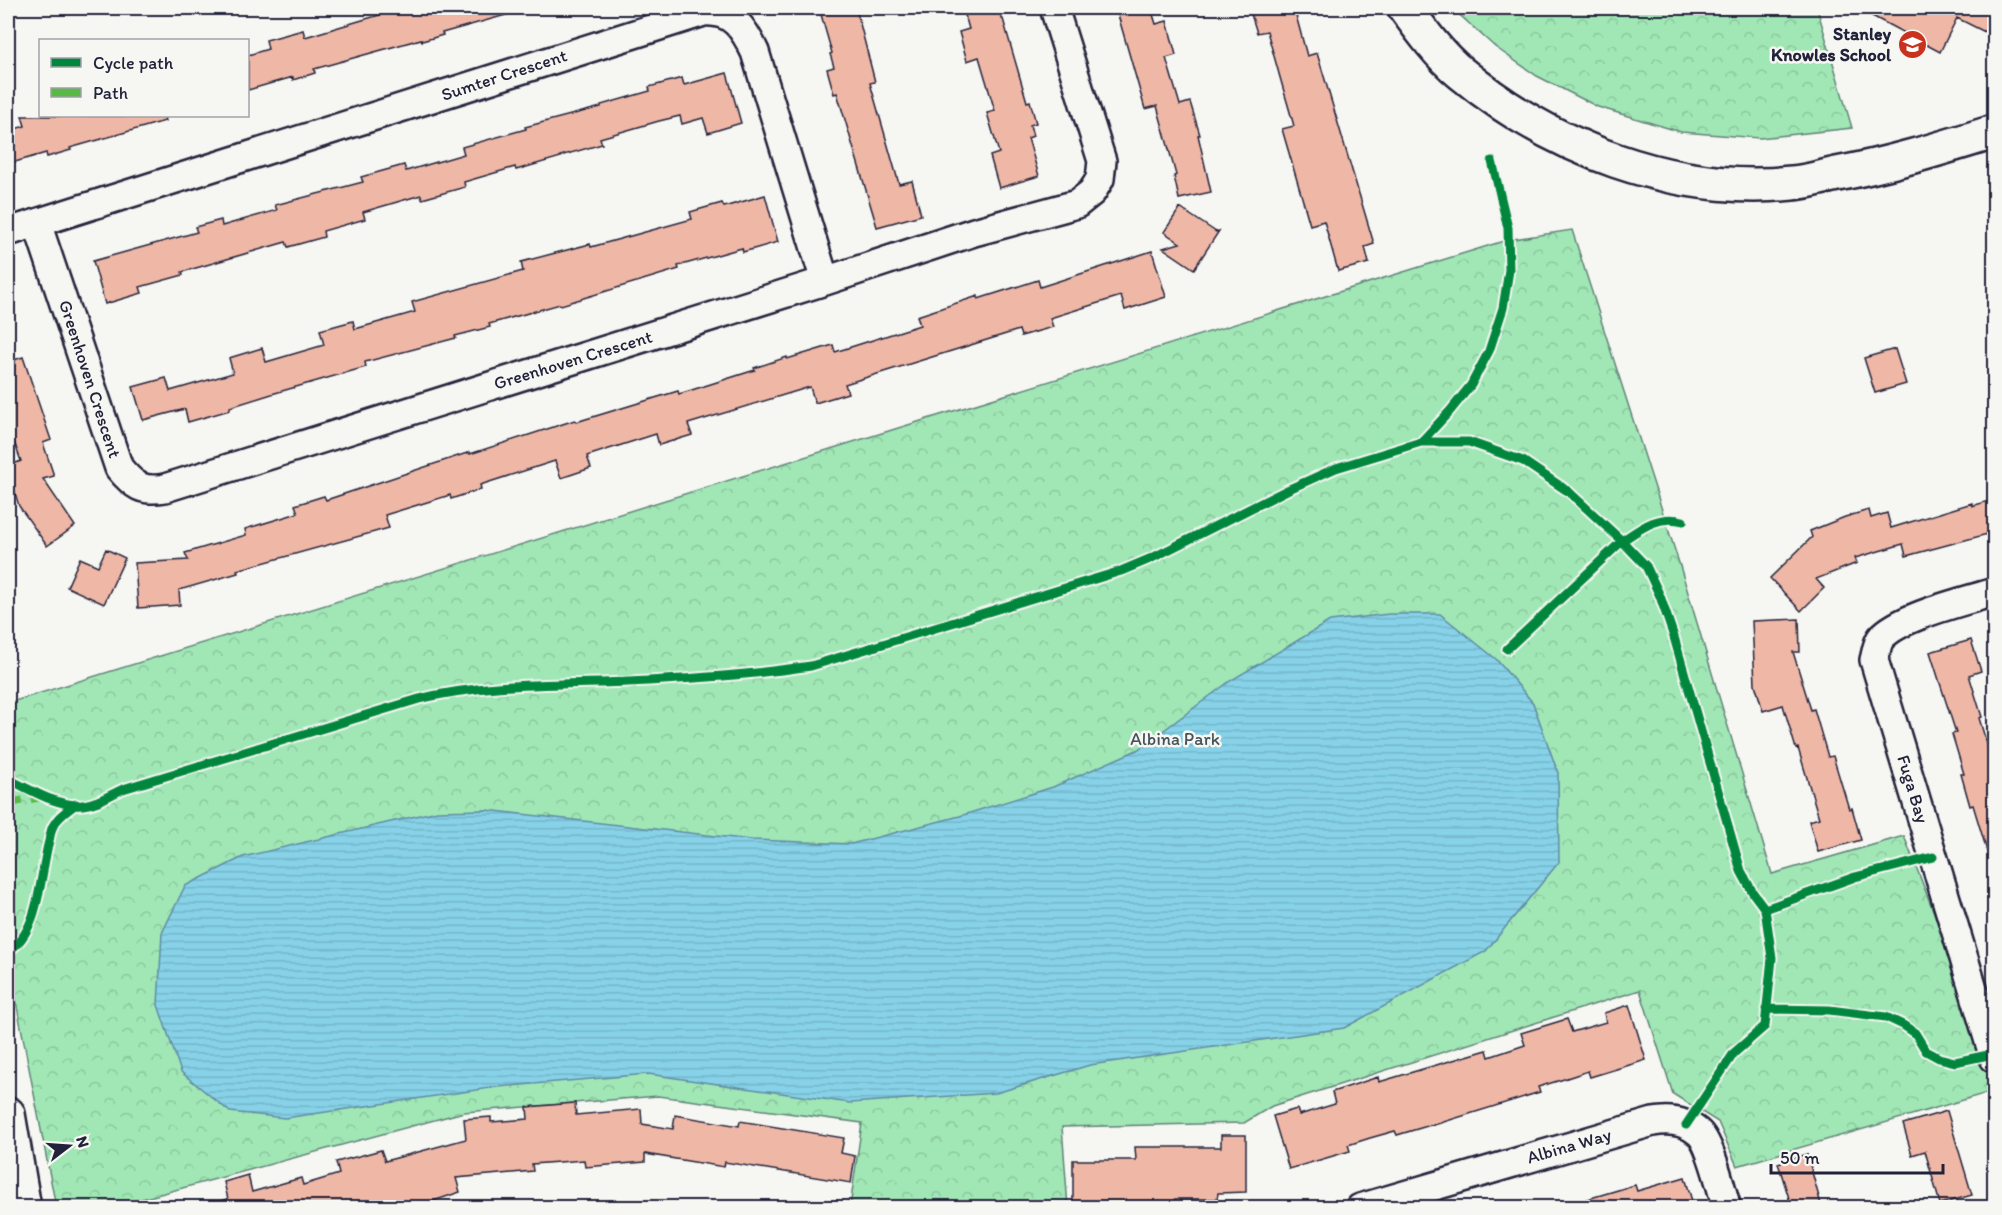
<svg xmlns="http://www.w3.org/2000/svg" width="2002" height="1215" font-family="Itim,sans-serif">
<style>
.forest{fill:url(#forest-crowns);stroke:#618478;stroke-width:1.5}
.water{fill:url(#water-rules);stroke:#5f8ca3;stroke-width:1.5}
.building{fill:#efb7a6;stroke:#22223b;stroke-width:1.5}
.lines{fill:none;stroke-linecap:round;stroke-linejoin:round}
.minor-casing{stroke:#22223b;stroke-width:32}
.tertiary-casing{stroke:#22223b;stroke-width:38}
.minor{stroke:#f6f6f2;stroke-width:27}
.tertiary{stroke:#f6f6f2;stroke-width:33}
.quiet{stroke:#58b947;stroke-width:8;stroke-dasharray:15 8;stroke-linecap:butt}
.cycleway-casing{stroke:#f6f6f2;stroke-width:13}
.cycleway{stroke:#00873e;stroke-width:9}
.labels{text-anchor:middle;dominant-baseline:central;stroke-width:5;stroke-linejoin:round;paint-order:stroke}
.poi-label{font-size:18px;font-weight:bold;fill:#22223b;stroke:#f6f6f2;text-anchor:end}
.street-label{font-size:18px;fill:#22223b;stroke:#f6f6f2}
.park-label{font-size:18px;fill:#42535a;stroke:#f6f6f2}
</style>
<defs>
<pattern id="forest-crowns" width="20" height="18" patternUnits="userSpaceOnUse" patternTransform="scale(1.5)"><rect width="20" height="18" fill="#a0e7b5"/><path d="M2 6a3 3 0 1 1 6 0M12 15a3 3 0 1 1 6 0" fill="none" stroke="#8ac69d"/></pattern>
<pattern id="water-rules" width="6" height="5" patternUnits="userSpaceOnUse" patternTransform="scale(1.5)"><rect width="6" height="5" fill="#87d2e8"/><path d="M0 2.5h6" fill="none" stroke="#74b4c8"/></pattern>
</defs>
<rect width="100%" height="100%" fill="#f6f6f2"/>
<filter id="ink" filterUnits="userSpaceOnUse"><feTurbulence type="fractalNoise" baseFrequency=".0167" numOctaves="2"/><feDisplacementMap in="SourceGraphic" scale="12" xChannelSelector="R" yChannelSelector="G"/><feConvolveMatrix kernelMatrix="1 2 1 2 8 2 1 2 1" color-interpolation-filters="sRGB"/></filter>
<g filter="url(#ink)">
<!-- forest -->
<path class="forest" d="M1452 8H1817L1852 128 1760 138 1681 132 1598 107 1537 76 1495 47Z
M1572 230 1680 566 1772 874 1904 836 1994 1066V1091L1737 1166 1718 1122 1673 1094 1640 990 1272 1106 1244 1123 1062 1127 1068 1207H850L862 1123 658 1096 464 1112 112 1207H56L8 960V703L1507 240Z"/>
<!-- water -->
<path class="water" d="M1389 614H1440L1496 659 1533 703 1558 773 1559 862 1486 951 1344 1028 1090 1065 996 1093 850 1103 648 1074 497 1087 285 1118 230 1112 181 1072 158 1005 162 933 185 886 243 857 437 811 486 810 752 840 851 844 960 816 1053 787 1137 750 1230 681 1330 621Z"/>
<!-- building -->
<path class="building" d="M403 8H512L513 13 442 33 443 35 422 41 421 39 314 69 315 73 293 80V77L248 90V55L268 49 266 40 303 30 305 37Z
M832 8H856L875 82 870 83 899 184 912 181 921 215 877 227 837 93 834 94 827 69 834 67 830 54 832 53 820 11Z
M963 8H998L1002 19H1003L1027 102 1030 101 1036 123 1030 125 1033 136 1028 138 1039 176 999 188 990 156 999 153 987 113 995 111 979 57 967 61 959 32 969 29Z
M1116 8H1151L1156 24 1167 21 1176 55 1166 58 1180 105 1190 102 1200 135H1198L1211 192 1179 199 1174 176 1176 175 1157 106 1145 109Z
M1274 8H1294L1307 56 1317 53 1374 244 1365 247 1369 263 1338 271 1324 221 1310 225 1282 129 1294 126 1281 81 1267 31 1257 33 1251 14Z
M1857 8H1995V37L1957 18 1940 52Z
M727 73 741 123 708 133 703 118 682 124 680 116 659 121 600 138 602 144 560 156 561 157 516 170 515 167 464 182 465 187 422 199 421 195 363 212 365 219 323 231 324 237 288 247 286 242 182 272 183 275 140 287 142 293 105 304 93 261 197 232 195 227 221 220 222 226 277 210 275 205 363 182 361 177 404 165 406 171 464 154 462 147 526 129 525 127 601 107V105L650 91 649 87 682 78 684 85Z
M22 116H164L165 121 70 148 71 150 47 157 46 153 8 164V131L25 126Z
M765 195 778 242 743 252 742 248 678 266 679 269 561 305 560 304 489 324 490 327 455 336 456 338 365 362 366 367 275 393 230 407V410L188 422 185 409 143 420 133 387 166 378 170 391 233 373 229 358 262 348 266 362 324 345 320 330 353 321 355 329 415 312 412 302 523 271 521 262 590 244 591 247 692 219 690 212 722 203 724 207Z
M1180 208 1216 232 1219 231 1194 269 1163 248 1180 243 1164 232Z
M1152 251 1166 297 1125 310 1121 296 1050 318 1053 327 1021 336 1019 330 845 384 848 393 815 403 810 387 688 424 692 435 659 445 656 434 587 456 591 468 561 478 555 461 480 485 481 489 451 499 450 495 385 515 389 528 237 570 238 573 179 590 180 605 138 608 135 563 188 560 185 553 246 535 245 529 298 513 295 505 324 496 326 500 470 452V454L575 420 576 422 678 391 679 394 755 370 754 368 787 357V359L833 345 835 352 920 325 917 316 978 296V299L1038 280 1040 287Z
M1895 349 1906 384 1875 393 1864 358Z
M23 357 51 440 43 443 54 476 43 479 75 526 47 546 19 506 8 471V466L21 461 8 425V362Z
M1995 499V532L1906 556 1903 544 1855 558 1857 563 1816 579 1824 588 1801 611 1770 578 1812 537 1810 531 1845 517 1869 510 1871 518 1887 513 1891 528 1972 503V506Z
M106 549 125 558 104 604 67 587 80 558 98 566Z
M1799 619 1800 652H1793L1811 710 1814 709 1828 757 1833 756 1849 809 1852 808 1861 840 1818 852 1809 821 1819 818 1798 748 1796 749 1783 705 1763 711 1755 684 1752 621Z
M1971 640 1981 671 1969 675 1982 717 1979 718 1995 771V861H1990L1973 805 1970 806 1961 774H1964L1952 734 1956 733 1930 652Z
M1629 1005 1646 1060 1590 1077 1588 1071 1564 1079 1538 1087 1540 1092 1434 1125V1124L1397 1135 1395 1131 1370 1138 1348 1145 1350 1151 1289 1169 1273 1116 1297 1109 1299 1115 1335 1104 1332 1092 1378 1077 1379 1082 1487 1050 1489 1057 1525 1045 1521 1033 1567 1019 1572 1032 1606 1022 1604 1013Z
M575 1103 576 1115 641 1109 642 1124 673 1129 675 1115 739 1126 740 1121 844 1138 841 1153 855 1156 851 1183 725 1162 724 1167 645 1154V1162L585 1167 584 1160 559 1162 532 1164 533 1171 456 1178 460 1192 413 1208H218V1202L228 1199 224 1182 248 1175 252 1192 301 1178 303 1185 339 1174 336 1162 359 1156 381 1150 385 1161 466 1139 464 1119 491 1117V1122L528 1119 527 1107Z
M1947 1111 1972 1195 1940 1204 1925 1151 1912 1155 1903 1124Z
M1221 1135H1246V1192L1218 1193 1217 1199H1175V1204H1134V1208H1073V1160H1136L1135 1147H1221Z
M1807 1154 1822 1208H1792L1778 1163Z
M1685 1177 1694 1208H1578L1577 1202 1635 1185 1637 1191Z"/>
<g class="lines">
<defs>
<path id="minor" d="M37 223 119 468C134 486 142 492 165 488L825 281 974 232 1077 204 1092 192 1100 179 1102 161 1054 8
M8 232 704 12C733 10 744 29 755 52L825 281
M1994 592C1966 601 1900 616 1881 638 1877 643 1876 653 1874 660L1994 1058
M1360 1208 1653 1122C1669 1119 1685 1121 1698 1132 1710 1141 1722 1192 1727 1208"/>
<path id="tertiary" d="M1405 8C1421 30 1439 55 1461 73 1551 148 1674 195 1792 183 1807 182 1822 177 1837 174 1891 164 1942 148 1994 132
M8 1114 24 1208"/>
</defs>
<!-- minor casing -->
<use href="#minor" class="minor-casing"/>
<!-- tertiary casing -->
<use href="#tertiary" class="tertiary-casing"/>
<!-- minor -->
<use href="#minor" class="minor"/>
<!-- tertiary -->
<use href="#tertiary" class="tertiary"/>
<!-- quiet -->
<path class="quiet" d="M8 803 43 797"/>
<defs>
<path id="cycleway" d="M1421 442H1469L1523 461 1569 492 1622 541C1641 528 1659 514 1683 521
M1507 649 1622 541 1646 566 1660 596 1674 637 1741 871 1753 893 1765 909 1855 877 1933 857
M8 779C30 789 57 807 83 805 97 804 110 795 123 789L419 699C489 682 558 685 628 682 689 679 751 675 811 666L1121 571 1152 558 1287 490 1336 468 1421 442 1450 411 1471 385 1489 351 1503 308 1509 270 1508 228 1492 161
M8 951C39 933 40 877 48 845 50 839 50 832 53 826 58 816 67 811 76 804
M1766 1009 1829 1010 1886 1017 1903 1025 1915 1033 1926 1051 1939 1058 1955 1062 1993 1054
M1686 1125 1734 1053 1765 1026 1772 958 1765 909"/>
</defs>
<!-- cycleway casing -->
<use href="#cycleway" class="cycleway-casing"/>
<!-- cycleway -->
<use href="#cycleway" class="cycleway"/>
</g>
</g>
<!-- icons -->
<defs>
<symbol id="school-disc" viewBox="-11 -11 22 22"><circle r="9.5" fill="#c8321e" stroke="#f6f6f2"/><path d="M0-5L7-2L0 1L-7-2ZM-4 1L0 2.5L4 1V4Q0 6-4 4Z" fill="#fff"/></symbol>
</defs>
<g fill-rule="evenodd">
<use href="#school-disc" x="1896" y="28" width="33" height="33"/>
</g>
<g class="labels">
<!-- poi labels -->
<g class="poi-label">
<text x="1891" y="34">Stanley<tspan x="1891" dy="21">Knowles School</tspan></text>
</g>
<!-- street labels -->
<g class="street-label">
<text transform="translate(504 75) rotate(-18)">Sumter Crescent</text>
<text transform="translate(573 360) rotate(-17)">Greenhoven Crescent</text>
<text transform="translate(90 379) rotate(72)">Greenhoven Crescent</text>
<text transform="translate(1913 789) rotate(73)">Fuga Bay</text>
<text transform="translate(1569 1146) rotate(-16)">Albina Way</text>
</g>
<!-- park labels -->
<g class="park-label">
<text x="1175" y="739">Albina Park</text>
</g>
</g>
<!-- margin -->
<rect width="2002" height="1215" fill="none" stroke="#f6f6f2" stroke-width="30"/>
<rect x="15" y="15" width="1972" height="1185" fill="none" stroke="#22223b" stroke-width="2" filter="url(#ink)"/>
<!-- legend -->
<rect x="39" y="39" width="210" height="78" fill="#f6f6f2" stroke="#a1a1a9" stroke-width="1.5"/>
<rect x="51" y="58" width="30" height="9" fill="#00873e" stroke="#a1a1a9" stroke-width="1.5"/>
<text x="93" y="69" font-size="18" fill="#22223b">Cycle path</text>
<rect x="51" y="88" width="30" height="9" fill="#58b947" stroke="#a1a1a9" stroke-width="1.5"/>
<text x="93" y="99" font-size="18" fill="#22223b">Path</text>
<!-- north arrow -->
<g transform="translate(69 1146) rotate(73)" stroke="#f6f6f2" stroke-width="4.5" paint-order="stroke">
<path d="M0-4.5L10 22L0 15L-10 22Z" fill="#22223b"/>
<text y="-9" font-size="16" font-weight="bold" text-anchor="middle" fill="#22223b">N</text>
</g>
<!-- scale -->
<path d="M1771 1164v9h172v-9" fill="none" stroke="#22223b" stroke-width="3"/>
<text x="1780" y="1164" font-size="18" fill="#22223b" stroke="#f6f6f2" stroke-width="4.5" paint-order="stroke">50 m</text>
</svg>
